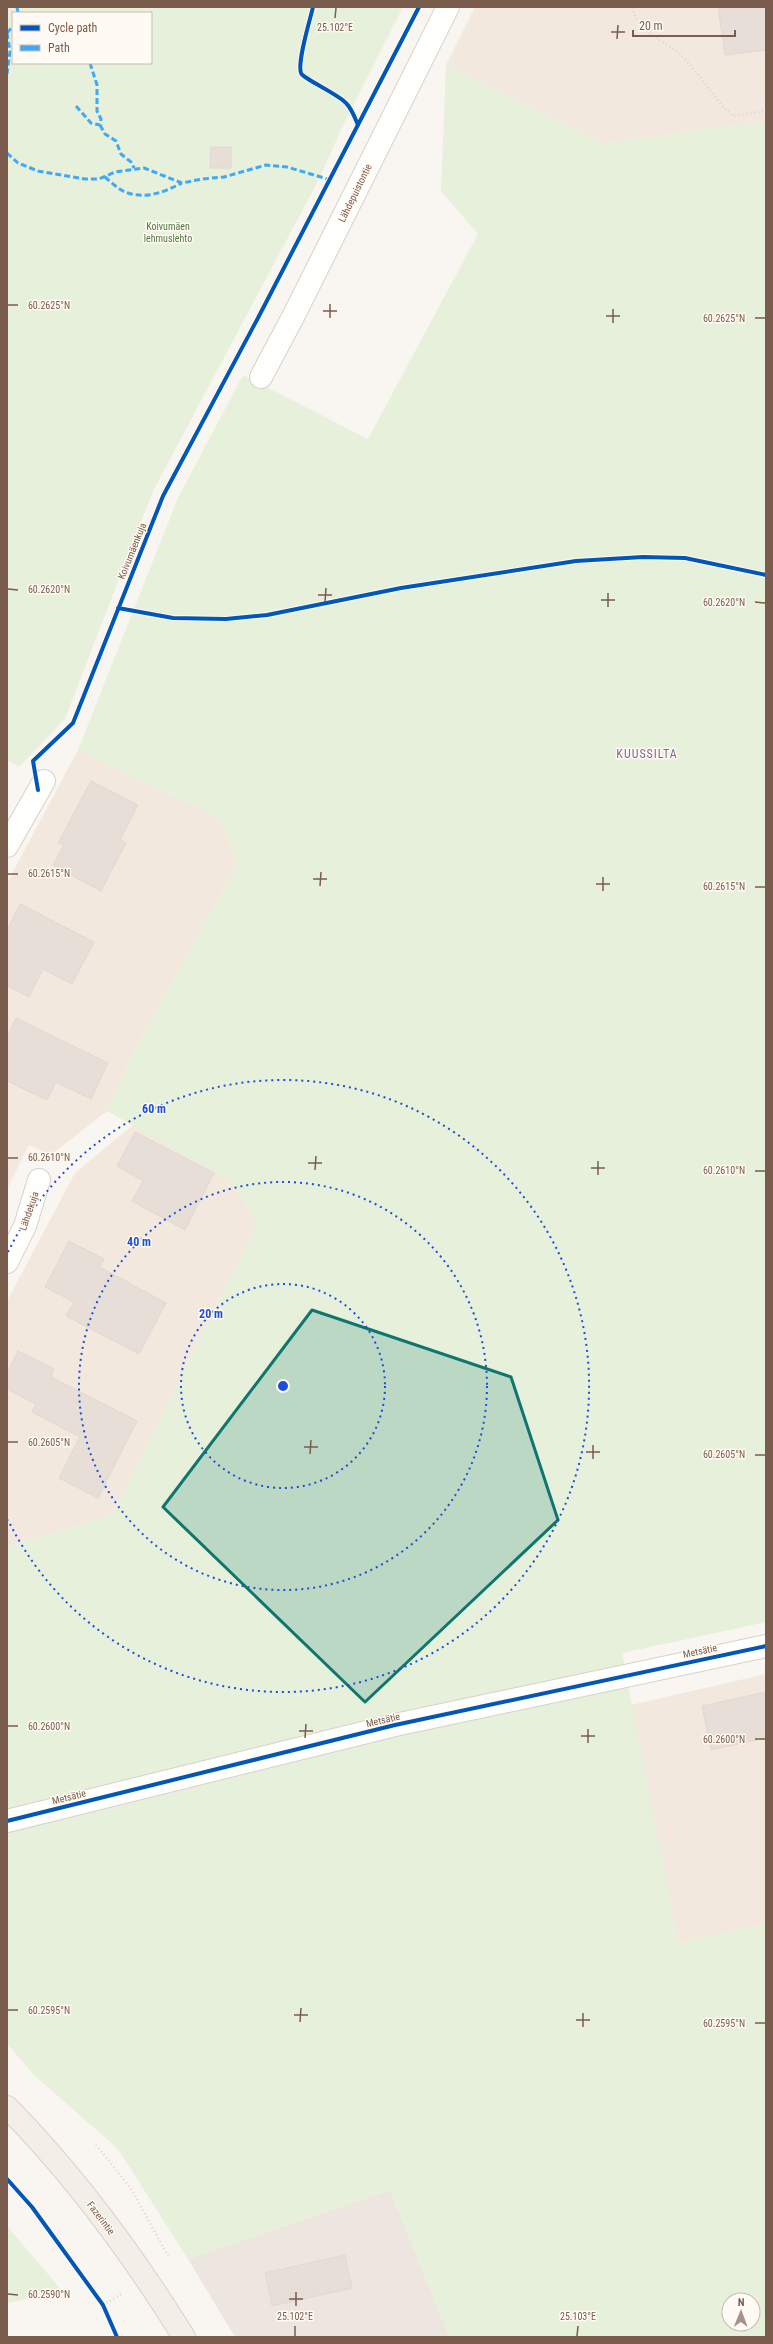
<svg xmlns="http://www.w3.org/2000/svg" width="773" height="2344" font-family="'Roboto Condensed',sans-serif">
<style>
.residential{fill:#f2e8de}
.industrial{fill:#ede5e0}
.green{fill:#e7f0db;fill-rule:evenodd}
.building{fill:#e6ded7;stroke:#e2d8d2}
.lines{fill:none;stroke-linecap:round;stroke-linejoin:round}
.minor-casing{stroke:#d7d1cb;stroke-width:24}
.major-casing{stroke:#dad1cc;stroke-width:24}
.path{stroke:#dcd5d0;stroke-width:2.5;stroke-dasharray:1 3;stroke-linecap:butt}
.minor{stroke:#fefefd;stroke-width:22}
.major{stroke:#f3eee8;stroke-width:22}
.quiet{stroke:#3fa9f5;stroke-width:3;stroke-dasharray:6 3;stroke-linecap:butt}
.cycleway-casing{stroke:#fffaf3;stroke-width:6}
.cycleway{stroke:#0057b8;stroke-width:4}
.marked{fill:#0f766e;fill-opacity:0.2;stroke:#0f766e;stroke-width:3;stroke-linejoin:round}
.ticks{fill:none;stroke:#7a5c4d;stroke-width:1.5}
.ring{fill:none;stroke:#1d4ed8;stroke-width:2;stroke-dasharray:2 4}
.labels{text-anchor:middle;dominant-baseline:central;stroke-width:3;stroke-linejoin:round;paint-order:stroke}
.street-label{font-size:10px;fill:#7a5c4d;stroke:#fffaf3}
.park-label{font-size:10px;fill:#537a41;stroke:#fffaf3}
.quarter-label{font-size:12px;letter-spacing:1px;fill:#846695;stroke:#fffaf3}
.ticks-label{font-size:10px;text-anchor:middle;fill:#7a5c4d;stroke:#fffaf3;stroke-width:3;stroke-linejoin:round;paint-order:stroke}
.centre{fill:#1d4ed8;stroke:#fffaf3;stroke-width:2}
.ring-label{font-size:12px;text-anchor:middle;font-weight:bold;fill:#1d4ed8;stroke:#fffaf3;stroke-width:3;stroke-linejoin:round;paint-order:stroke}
</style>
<rect width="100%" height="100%" fill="#f9f5f0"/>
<!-- residential -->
<path class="residential" d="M475 7H766V121L603 143 446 65Z
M78 750 221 819 237 866 134 1050 107 1111 51 1155 29 1145 7 1189V883Z
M133 1125 231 1181 257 1224 112 1514 7 1547V1301L75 1173Z
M766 1674V1924L678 1943 631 1705Z"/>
<!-- industrial -->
<path class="industrial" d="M390 2190 449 2336 235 2337 188 2259Z"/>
<!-- green -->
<path class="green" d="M7 7H403L341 130 317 183 153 491 65 719 19 767 7 760ZM13 13H151V63H13Z
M446 65 603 143 766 121V1622L622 1653 678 1943 766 1924V2337H448L449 2336 390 2190 188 2259 118 2149 34 2075 7 2044V1547L112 1514 257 1224 231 1181 107 1111 134 1050 237 866 221 819 78 750 178 498 243 375 368 439 478 234 441 191ZM729 2300H753V2324H729Z
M7 2226 63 2292 7 2303Z"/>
<!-- building -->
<path class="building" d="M718 7H766V50L725 55Z
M211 147H231V168H210Z
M91 781 138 805 120 840 126 843 101 891 53 865 64 845 58 843Z
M20 904 94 942 72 984 43 969 29 997 7 986V930Z
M16 1018 108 1063 91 1099 56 1082 47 1100 7 1081V1037Z
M135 1132 214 1173 185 1230 132 1201 143 1181 117 1166Z
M69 1241 104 1259 100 1267 166 1303 139 1354 66 1316 74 1302 45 1287Z
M18 1351 54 1369 51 1377 137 1421 98 1498 59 1478 80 1437 32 1412 36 1404 7 1389V1373Z
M766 1692V1738L711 1750 702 1706Z
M345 2255 352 2288 272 2306 265 2273Z"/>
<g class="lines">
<defs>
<path id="minor" d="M261 377 294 315 448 7
M7 846 44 781
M7 1262 25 1226 39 1180
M7 1821 395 1725 766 1646"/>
<path id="major" d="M7 2107C75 2176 133 2255 184 2337"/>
</defs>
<!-- minor casing -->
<use href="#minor" class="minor-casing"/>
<!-- major casing -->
<use href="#major" class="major-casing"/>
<!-- path -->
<path class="path" d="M633 7C636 34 664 39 681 55 700 74 713 98 733 116L766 111
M96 2145 132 2190 168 2256
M103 2305 121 2294"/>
<!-- minor -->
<use href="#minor" class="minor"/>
<!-- major -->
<use href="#major" class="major"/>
<!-- quiet -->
<path class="quiet" d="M17 7 18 13
M7 33 10 51 7 74
M7 33 13 26
M76 106 91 123 100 125 101 119 97 111V85L90 63
M100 125 105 134 116 141 121 154 131 162 134 168
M7 153 18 163 38 171 85 179H99L115 172 144 168 182 183 202 179 224 177 266 165 287 167 331 180
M105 177C111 182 120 191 128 193 148 199 164 192 182 183"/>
<defs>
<path id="cycleway" d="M313 7C310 20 297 62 301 73 302 78 338 94 346 103 352 109 355 118 358 125
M118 608 173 618 226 619 267 615 401 588 576 561 643 557 685 558 766 575
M38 790 33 761 73 723 163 496 259 316 419 7
M7 1821 395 1725 766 1646
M7 2179 32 2207 103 2305 117 2337"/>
</defs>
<!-- cycleway casing -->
<use href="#cycleway" class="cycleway-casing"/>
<!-- cycleway -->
<use href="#cycleway" class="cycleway"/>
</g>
<!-- marked area -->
<path class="marked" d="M312 1310 511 1377 558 1520 365 1702 163 1507Z"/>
<!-- ticks -->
<path class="ticks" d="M335 18 336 8M611 32H625M617 39 618 25M8 305H18M323 311H337M606 316H620M330 318V304M755 318H765M613 323V309M8 589 18 590M318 595H332M601 600H615M325 602 326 588M755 602 765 603M608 607V593M8 874H18M313 879H327M596 884H610M320 886 321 872M755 887H765M603 891V877M8 1158H18M308 1163H322M591 1168H605M315 1170 316 1156M755 1171H765M598 1175V1161M8 1442H18M304 1447H318M586 1452H600M310 1454 311 1440M755 1455H765M593 1459V1445M8 1726H18M299 1731H313M581 1736H595M305 1738 306 1724M755 1739H765M588 1743V1729M8 2010H18M294 2015H308M576 2020H590M300 2022 301 2008M755 2023H765M583 2027V2013M8 2294 18 2295M289 2299H303M296 2306V2292M295 2336V2326M577 2336 578 2326"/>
<!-- distance rings -->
<g class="ring">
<circle cx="283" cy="1386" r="102"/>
<circle cx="283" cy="1386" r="204"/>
<path d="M8 1252A306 306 0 1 1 8 1520"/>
</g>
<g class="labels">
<!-- street labels -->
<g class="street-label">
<text transform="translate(355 193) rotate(-64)">Lähdepuistontie</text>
<text transform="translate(132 551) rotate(-68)">Koivumäenkuja</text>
<text transform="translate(29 1211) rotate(-71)">Lähdekuja</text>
<text transform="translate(700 1651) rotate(-12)">Metsätie</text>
<text transform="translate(383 1720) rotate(-13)">Metsätie</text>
<text transform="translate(69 1797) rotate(-14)">Metsätie</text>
<text transform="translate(101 2218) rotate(53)">Fazerintie</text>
</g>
<!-- park labels -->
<g class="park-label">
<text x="168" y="226">Koivumäen<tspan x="168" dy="12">lehmuslehto</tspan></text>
</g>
<!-- quarter labels -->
<g class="quarter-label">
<text x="647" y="754">KUUSSILTA</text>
</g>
</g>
<g class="ticks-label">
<text x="335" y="31">25.102°E</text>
<text x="49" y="309">60.2625°N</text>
<text x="724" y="322">60.2625°N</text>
<text x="49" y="593">60.2620°N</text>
<text x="724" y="606">60.2620°N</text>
<text x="49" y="877">60.2615°N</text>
<text x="724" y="890">60.2615°N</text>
<text x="49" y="1161">60.2610°N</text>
<text x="724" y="1174">60.2610°N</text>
<text x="49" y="1446">60.2605°N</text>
<text x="724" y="1458">60.2605°N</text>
<text x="49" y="1730">60.2600°N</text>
<text x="724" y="1743">60.2600°N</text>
<text x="49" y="2014">60.2595°N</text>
<text x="724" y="2027">60.2595°N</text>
<text x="49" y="2298">60.2590°N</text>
<text x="295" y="2320">25.102°E</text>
<text x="578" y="2320">25.103°E</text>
</g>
<circle cx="283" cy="1386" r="6" class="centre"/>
<g class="ring-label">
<text x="154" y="1113">60 m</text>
<text x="139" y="1246">40 m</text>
<text x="211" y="1318">20 m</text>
</g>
<!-- border -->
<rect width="773" height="2344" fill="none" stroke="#7a5c4d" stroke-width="16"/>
<!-- legend -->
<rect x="12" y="12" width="140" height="52" fill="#fffaf3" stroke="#cabbb1"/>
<rect x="20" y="25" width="20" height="6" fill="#0057b8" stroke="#cabbb1"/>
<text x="48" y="32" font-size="12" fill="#7a5c4d">Cycle path</text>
<rect x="20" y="45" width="20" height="6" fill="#3fa9f5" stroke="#cabbb1"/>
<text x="48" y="52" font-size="12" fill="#7a5c4d">Path</text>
<!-- north arrow -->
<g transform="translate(741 2312) rotate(1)"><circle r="19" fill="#fffaf3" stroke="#cabbb1"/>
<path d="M0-3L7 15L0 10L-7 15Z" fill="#a69286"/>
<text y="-6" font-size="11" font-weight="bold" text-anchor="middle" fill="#7a5c4d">N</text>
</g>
<!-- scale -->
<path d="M633 30v6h102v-6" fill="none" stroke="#7a5c4d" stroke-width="2"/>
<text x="639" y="30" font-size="12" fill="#7a5c4d" stroke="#fffaf3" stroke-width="3" paint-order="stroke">20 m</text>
</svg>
